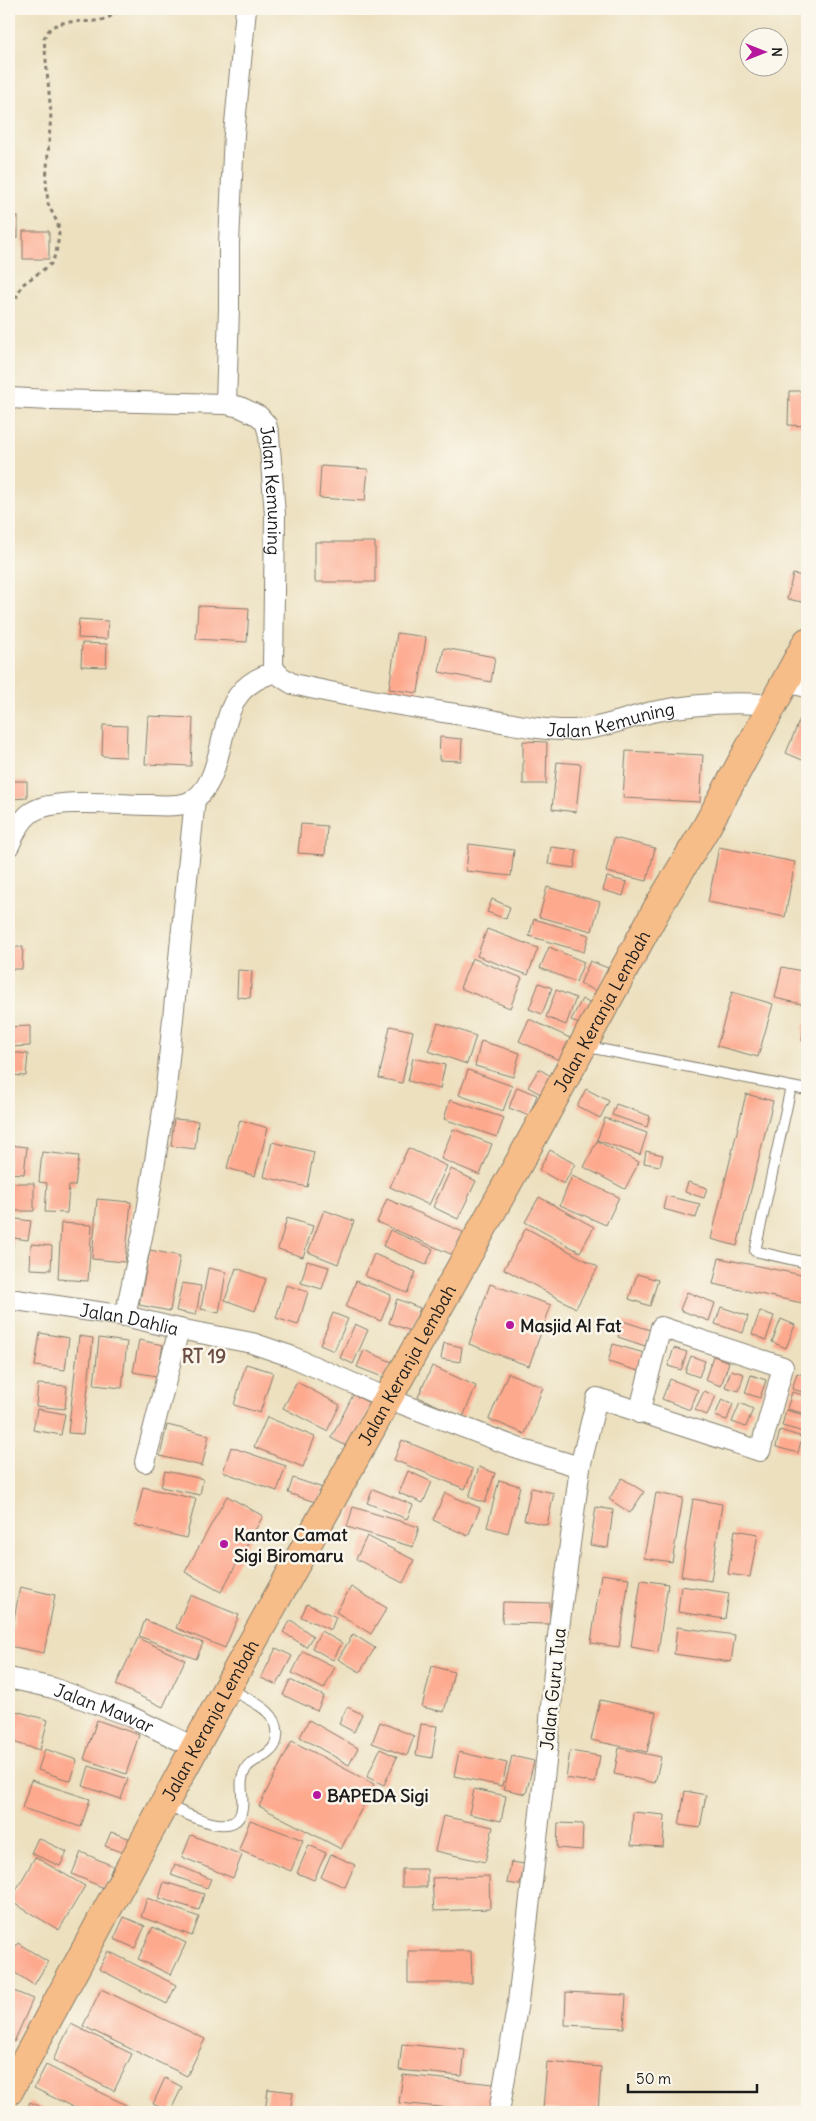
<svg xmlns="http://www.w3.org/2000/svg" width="816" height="2121" font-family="Delius,sans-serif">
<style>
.building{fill:#fda98e}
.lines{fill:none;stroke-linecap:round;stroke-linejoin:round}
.lane-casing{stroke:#847e6e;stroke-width:12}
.street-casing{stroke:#847e6e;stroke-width:22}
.primary-casing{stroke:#847e6e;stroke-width:30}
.path{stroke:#847e6e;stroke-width:3;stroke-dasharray:4 4;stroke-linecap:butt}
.lane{stroke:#fff;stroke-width:10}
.street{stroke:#fff;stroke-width:20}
.primary{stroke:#f7bd88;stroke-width:28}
.poi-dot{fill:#b5179e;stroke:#fbf7ec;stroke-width:2}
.labels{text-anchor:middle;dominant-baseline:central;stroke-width:5;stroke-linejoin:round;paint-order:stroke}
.street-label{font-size:18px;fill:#1c1c1c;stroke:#fbf7ec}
.poi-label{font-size:18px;font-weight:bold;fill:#1c1c1c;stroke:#fbf7ec;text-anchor:start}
.neighbourhood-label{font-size:19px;font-weight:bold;fill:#6b4d44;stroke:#fbf7ec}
</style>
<rect width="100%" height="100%" fill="#fbf7ec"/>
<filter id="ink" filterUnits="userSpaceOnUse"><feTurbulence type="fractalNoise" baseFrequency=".02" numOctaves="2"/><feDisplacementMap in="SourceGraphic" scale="10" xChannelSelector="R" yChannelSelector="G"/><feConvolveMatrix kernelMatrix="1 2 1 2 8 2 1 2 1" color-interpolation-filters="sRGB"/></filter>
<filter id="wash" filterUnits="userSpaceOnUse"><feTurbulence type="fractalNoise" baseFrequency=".0096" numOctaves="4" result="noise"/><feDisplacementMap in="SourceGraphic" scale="20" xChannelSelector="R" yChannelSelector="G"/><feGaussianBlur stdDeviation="1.12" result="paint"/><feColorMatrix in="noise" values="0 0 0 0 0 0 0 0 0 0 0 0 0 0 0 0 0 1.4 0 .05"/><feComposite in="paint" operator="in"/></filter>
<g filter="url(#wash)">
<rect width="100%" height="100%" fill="#ece0bf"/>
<g id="blocks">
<!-- building -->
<path class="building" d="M9 216H18V238H9Z
M23 231H49V259H23Z
M789 391H807V426L788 425Z
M321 466 368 469 365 501 319 498Z
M315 542H375V582H315Z
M793 574 807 577V603L787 599Z
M198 606 249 608 247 642 196 639Z
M79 619 108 621 107 639 78 638Z
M397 633 426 637 418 693 389 689Z
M82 643 107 644 106 667 81 666Z
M444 648 495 657 491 682 439 672Z
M807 702V762L786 753Z
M148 716 193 718 191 766 145 764Z
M103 725 127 726 126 757 102 756Z
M440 737 462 739 461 761 439 760Z
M523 741 547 742 546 784H523Z
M626 751 703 755 700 802 623 798Z
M557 762 581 764 576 812 552 809Z
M10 781H27V798L10 799Z
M301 824 327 826 325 855 298 853Z
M614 838 655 848 647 881 606 872Z
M469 844 514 850 511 876 466 871Z
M551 847 577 850 574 868 548 864Z
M719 847 795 862 785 917 708 902Z
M607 877 627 882 623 896 603 890Z
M547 887 600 902 592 931 539 917Z
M492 899 510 907 506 919 487 912Z
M534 919 589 935 584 952 529 936Z
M487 929 538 948 528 975 477 956Z
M9 947H23L22 969H9Z
M549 947 584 962 576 982 540 968Z
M472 958 522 978 510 1008 460 988Z
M590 961 608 968 599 992 580 984Z
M782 967 807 972 806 1005 775 998Z
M238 970 252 971 250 998 237 997Z
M539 983 552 988 542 1014 529 1009Z
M556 990 576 998 566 1025 546 1017Z
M732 992 773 1004 758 1057 717 1046Z
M582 999 595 1006 584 1027 571 1020Z
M529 1019 570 1038 559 1060 519 1041Z
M438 1023 476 1036 467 1064 428 1051Z
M804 1023H807V1042L802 1041Z
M30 1026V1046L9 1047V1027Z
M390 1026 413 1031 402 1083 379 1078Z
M481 1041 520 1053 513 1077 475 1066Z
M9 1052 28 1054 26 1076 9 1075Z
M413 1058 445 1065 440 1089 408 1081Z
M539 1069 554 1078 544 1096 528 1087Z
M468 1070 512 1086 503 1111 459 1095Z
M517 1087 537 1095 529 1116 509 1108Z
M586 1089 609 1101 600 1118 577 1106Z
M746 1094 773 1101 737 1246 711 1239Z
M450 1100 504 1118 497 1137 444 1119Z
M616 1104 650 1116 647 1127 612 1115Z
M605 1118 647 1133 640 1155 597 1140Z
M174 1119 198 1121 195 1149 171 1146Z
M240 1120 268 1128 255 1176 227 1168Z
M453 1129 492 1144 480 1175 441 1159Z
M597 1141 639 1162 625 1189 584 1167Z
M272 1142 314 1152 307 1187 264 1177Z
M9 1145 27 1147 24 1174 9 1173Z
M408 1148 447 1166 429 1205 390 1187Z
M550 1150 575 1164 564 1184 539 1170Z
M646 1151 663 1155 660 1166 644 1163Z
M42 1152 79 1156 75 1186H69L67 1213 45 1212 47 1183 39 1182Z
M451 1169 476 1181 458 1219 433 1207Z
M572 1176 619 1197 606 1225 560 1205Z
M688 1182 707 1188 704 1198 685 1192Z
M9 1183H34V1211H9Z
M666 1196 700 1204 696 1218 663 1209Z
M539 1197 594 1227 580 1252 525 1222Z
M97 1199 131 1202 125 1262 92 1259Z
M387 1199 463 1232 453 1255 377 1222Z
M324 1210 354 1221 338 1264 308 1252Z
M9 1218 31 1221 28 1240 14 1238 12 1250 9 1249Z
M287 1218 313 1226 303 1257 278 1249Z
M61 1223 92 1225 88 1281 58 1279Z
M526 1228 598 1267 576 1308 504 1269Z
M390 1230 433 1249 426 1265 383 1246Z
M31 1244 52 1246 51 1270 30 1269Z
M150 1250 180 1256 170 1311 139 1305Z
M374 1254 416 1272 407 1293 365 1276Z
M719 1258 807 1276V1304L713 1284Z
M307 1261 329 1267 322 1289 301 1283Z
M208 1268 226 1272 219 1313 201 1309Z
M236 1268 266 1279 255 1311 225 1300Z
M637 1274 658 1280 650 1306 629 1299Z
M356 1281 391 1295 381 1321 346 1307Z
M182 1283 201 1286 196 1315 176 1311Z
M490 1284 551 1305 529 1366 469 1344Z
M286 1285 308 1292 298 1325 276 1318Z
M687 1292 715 1303 709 1321 680 1310Z
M397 1299 420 1308 411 1331 389 1323Z
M721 1307 748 1316 743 1333 715 1324Z
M760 1311 774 1316 766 1340 752 1334Z
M333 1313 348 1319 334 1351 320 1345Z
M781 1319 795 1325 786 1348 772 1342Z
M623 1321 650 1330 645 1346 618 1337Z
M355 1324 368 1330 353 1364 340 1358Z
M40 1333 69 1338 65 1370 35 1366Z
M79 1336 93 1338 83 1434 68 1433Z
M99 1338 127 1342 122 1388 94 1385Z
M139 1340 163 1345 157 1376 133 1372Z
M444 1343 462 1347 460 1362 441 1359Z
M613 1344 644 1353 639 1371 608 1362Z
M674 1348 687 1352 681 1370 668 1366Z
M364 1350 392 1362 385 1378 357 1367Z
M691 1356 705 1361 699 1377 685 1372Z
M713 1356 729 1362 721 1386 705 1380Z
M246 1364 273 1372 260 1413 234 1405Z
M432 1366 476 1386 463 1417 418 1397Z
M731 1370 744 1374 739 1391 725 1387Z
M508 1373 543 1387 525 1434 489 1419Z
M797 1373 807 1376V1393L792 1389Z
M751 1375 766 1380 760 1398 745 1393Z
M670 1379 698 1390 690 1410 662 1399Z
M297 1382 340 1405 327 1431 283 1408Z
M38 1384 67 1386 65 1409 36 1406Z
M704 1391 716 1396 707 1415 695 1410Z
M792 1392 807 1396V1414L787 1409Z
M353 1395 372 1404 350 1448 331 1438Z
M722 1399 733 1404 727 1420 715 1416Z
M740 1403 753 1409 746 1427 732 1422Z
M37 1409 65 1414 61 1435 33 1430Z
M786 1410 807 1416 804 1432 782 1426Z
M267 1417 315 1437 303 1467 254 1447Z
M167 1425 209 1435 202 1466 160 1456Z
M780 1430 802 1437 798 1453 776 1447Z
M402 1440 473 1469 465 1489 394 1460Z
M231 1447 286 1466 277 1491 223 1472Z
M479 1467 495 1473 485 1503 469 1497Z
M165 1471 203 1479 200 1495 161 1487Z
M408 1471 432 1482 423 1503 399 1493Z
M293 1478 323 1488 318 1503 288 1493Z
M622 1478 644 1492 630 1513 609 1499Z
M499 1480 520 1486 508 1533 487 1527Z
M143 1487 196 1499 186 1538 134 1525Z
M531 1488 554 1493 547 1525 524 1520Z
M373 1489 413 1505 407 1519 367 1503Z
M445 1493 480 1508 468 1536 433 1520Z
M656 1493 683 1498 672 1562 644 1558Z
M227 1496 263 1516 221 1592 185 1572Z
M693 1499 722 1504 711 1581 681 1576Z
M353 1507 419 1527 413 1547 347 1527Z
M596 1507 613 1510 608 1548 590 1545Z
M735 1530 758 1534 750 1577 728 1574Z
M367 1536 414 1560 403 1583 356 1559Z
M601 1574 629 1578 619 1647 591 1643Z
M641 1580 668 1584 658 1652 631 1647Z
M681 1586 729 1593 725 1619 678 1612Z
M20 1587 55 1595 44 1653 9 1646Z
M351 1587 387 1608 371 1634 336 1612Z
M190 1595 239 1615 225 1648 176 1628Z
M503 1602 550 1603V1624L502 1623Z
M307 1604 336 1617 331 1630 301 1617Z
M145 1620 203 1643 196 1659 139 1636Z
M291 1620 313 1636 306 1647 283 1632Z
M677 1627 735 1635 731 1662 674 1654Z
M321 1631 342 1643 333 1660 312 1648Z
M353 1634 375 1648 360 1672 338 1659Z
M138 1638 185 1660 163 1707 116 1685Z
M276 1648 292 1656 277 1685 261 1678Z
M303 1651 335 1667 324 1689 292 1673Z
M432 1666 454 1672 444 1712 422 1707Z
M290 1680 324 1696 317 1711 283 1695Z
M600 1700 656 1712 647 1752 591 1740Z
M347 1707 362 1714 354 1732 339 1724Z
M12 1710 48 1720 40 1750 9 1741V1723Z
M97 1720 139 1735 126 1774 84 1759Z
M309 1720 358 1748 349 1765 300 1737Z
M380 1722 414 1736 407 1756 372 1743Z
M421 1724 437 1726 432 1758 416 1755Z
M292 1741 374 1784 341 1849 259 1806Z
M619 1748 661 1757 655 1783 614 1774Z
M45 1749 77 1760 71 1781 38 1770Z
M380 1749 397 1757 384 1785 367 1777Z
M570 1751 600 1756 595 1783 566 1778Z
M459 1752 507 1763 502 1786 454 1776Z
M512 1756 534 1761 526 1794 504 1789Z
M89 1766 128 1779 121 1799 83 1786Z
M31 1780 90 1799 81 1827 22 1808Z
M474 1789 506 1796 501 1821 469 1814Z
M685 1791 706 1795 700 1828 679 1825Z
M633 1812 665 1815 663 1847 631 1845Z
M443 1816 493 1827 485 1862 435 1851Z
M250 1820 303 1840 291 1871 239 1850Z
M558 1823 583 1824 582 1850 557 1848Z
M111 1832 131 1839 126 1854 105 1846Z
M191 1835 242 1855 233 1878 182 1857Z
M38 1838 67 1852 60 1866 31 1853Z
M309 1845 326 1853 314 1880 297 1873Z
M81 1852 113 1866 104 1888 72 1874Z
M331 1854 355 1865 345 1887 321 1877Z
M35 1857 85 1886 59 1930 10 1901Z
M511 1862 524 1864 520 1885 507 1883Z
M175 1864 211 1879 207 1888 171 1875Z
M402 1869H427V1887H402Z
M489 1876 490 1909 434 1911 432 1878Z
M164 1882 204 1894 199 1910 159 1898Z
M147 1898 199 1917 192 1936 141 1917Z
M124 1917 145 1926 135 1948 114 1939Z
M153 1927 186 1943 171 1975 138 1959Z
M18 1943 48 1962 34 1985 9 1969V1957Z
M108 1951 176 1985 167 2004 99 1969Z
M408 1951H471L472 1983H408Z
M9 1989 33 1999 14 2042 9 2040Z
M101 1989 205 2039 187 2076 83 2026Z
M566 1992 626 1995 624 2028 565 2025Z
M71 2024 132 2054 114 2091 53 2060Z
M402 2044 465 2050 462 2076 399 2070Z
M547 2062 601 2067 598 2112 543 2109Z
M46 2065 130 2107 128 2112H83L34 2088Z
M403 2075 494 2084 491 2112 399 2103Z
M165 2078 182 2087 170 2112 153 2104Z
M268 2089 293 2092 290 2112H265Z
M30 2102 46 2110 45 2112H25Z
M398 2109 422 2111 421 2112H398Z"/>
</g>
</g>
<g filter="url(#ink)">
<use href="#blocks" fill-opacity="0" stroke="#847e6e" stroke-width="1"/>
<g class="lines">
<defs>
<path id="lane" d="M583 1046 807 1090
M791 1087 755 1251 807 1263
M166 1805C183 1812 238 1843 242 1808 244 1794 238 1783 245 1770 251 1759 261 1760 269 1752 274 1748 277 1742 277 1736 281 1710 246 1699 228 1688"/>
<g id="street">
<path id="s1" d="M9 398 51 400 226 404 240 407 259 416 266 424 269 435 275 515 273 666C277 675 284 679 293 684 353 698 415 708 476 717 508 723 542 731 574 730 601 729 627 718 652 712 692 704 732 701 773 705"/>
<path d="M226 404 229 309V243L234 134 246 9"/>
<path d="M785 682 807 687"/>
<path d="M9 846C14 834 21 819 32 812 54 797 121 805 149 805 161 805 175 807 187 803 224 789 217 724 238 696 247 683 261 676 276 672"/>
<path id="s2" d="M9 1299 125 1316 179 1329 252 1343 290 1356 389 1399 523 1450 580 1467 555 1659 548 1744 518 2002 499 2112"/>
<path d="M125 1316 146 1218 165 1098 195 799"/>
<path d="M145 1462 179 1329"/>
<path d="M580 1467 597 1398 760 1451 783 1367 661 1327 639 1413"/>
<path id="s3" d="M9 1678 53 1688 127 1715 196 1748"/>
</g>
<g id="primary">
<path id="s4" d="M9 2091 227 1688 526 1150 596 1021 658 907 707 826 807 642"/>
</g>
</defs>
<!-- lane casing -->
<use href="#lane" class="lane-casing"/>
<!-- street casing -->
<use href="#street" class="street-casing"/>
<!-- primary casing -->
<use href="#primary" class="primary-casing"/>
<!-- path -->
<path class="path" d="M9 313 22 285 51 264 56 253 59 236 58 224 48 204 46 181 51 114 44 39C53 13 84 26 105 19 111 17 117 12 122 9"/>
<!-- lane -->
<use href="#lane" class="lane"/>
<!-- street -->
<use href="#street" class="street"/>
<!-- primary -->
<use href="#primary" class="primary"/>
</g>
</g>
<!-- markers -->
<g class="poi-dot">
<circle cx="510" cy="1325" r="5"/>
<circle cx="224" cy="1544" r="5"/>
<circle cx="317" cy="1795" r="5"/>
</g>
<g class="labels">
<!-- street labels -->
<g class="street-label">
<text stroke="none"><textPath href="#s1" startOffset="330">Jalan Kemuning</textPath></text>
<text stroke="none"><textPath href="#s1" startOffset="856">Jalan Kemuning</textPath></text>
<text stroke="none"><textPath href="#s4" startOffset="1232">Jalan Keranja Lembah</textPath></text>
<text stroke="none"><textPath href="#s2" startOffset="122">Jalan Dahlia</textPath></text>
<text stroke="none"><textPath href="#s4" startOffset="828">Jalan Keranja Lembah</textPath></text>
<text transform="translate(553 1689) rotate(-84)">Jalan Guru Tua</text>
<text stroke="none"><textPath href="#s3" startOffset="100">Jalan Mawar</textPath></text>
<text stroke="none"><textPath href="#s4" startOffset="422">Jalan Keranja Lembah</textPath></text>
</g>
<!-- poi labels -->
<g class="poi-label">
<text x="520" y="1325">Masjid Al Fat</text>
<text x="234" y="1534">Kantor Camat<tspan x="234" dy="21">Sigi Biromaru</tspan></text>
<text x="327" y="1795">BAPEDA Sigi</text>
</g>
<!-- neighbourhood labels -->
<g class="neighbourhood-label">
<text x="204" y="1356">RT 19</text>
</g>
</g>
<!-- margin -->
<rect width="816" height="2121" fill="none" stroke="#fbf7ec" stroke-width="30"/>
<!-- north arrow -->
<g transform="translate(764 52) rotate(90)"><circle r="24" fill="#fbf7ec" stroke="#a29f99"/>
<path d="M0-4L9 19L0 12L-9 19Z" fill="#b5179e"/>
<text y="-8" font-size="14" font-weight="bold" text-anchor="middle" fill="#1c1c1c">N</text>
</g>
<!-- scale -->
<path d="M628 2084v8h129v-8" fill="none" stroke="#1c1c1c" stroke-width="2.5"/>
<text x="636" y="2084" font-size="15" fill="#1c1c1c" stroke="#fbf7ec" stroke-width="4" paint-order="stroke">50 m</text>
</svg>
